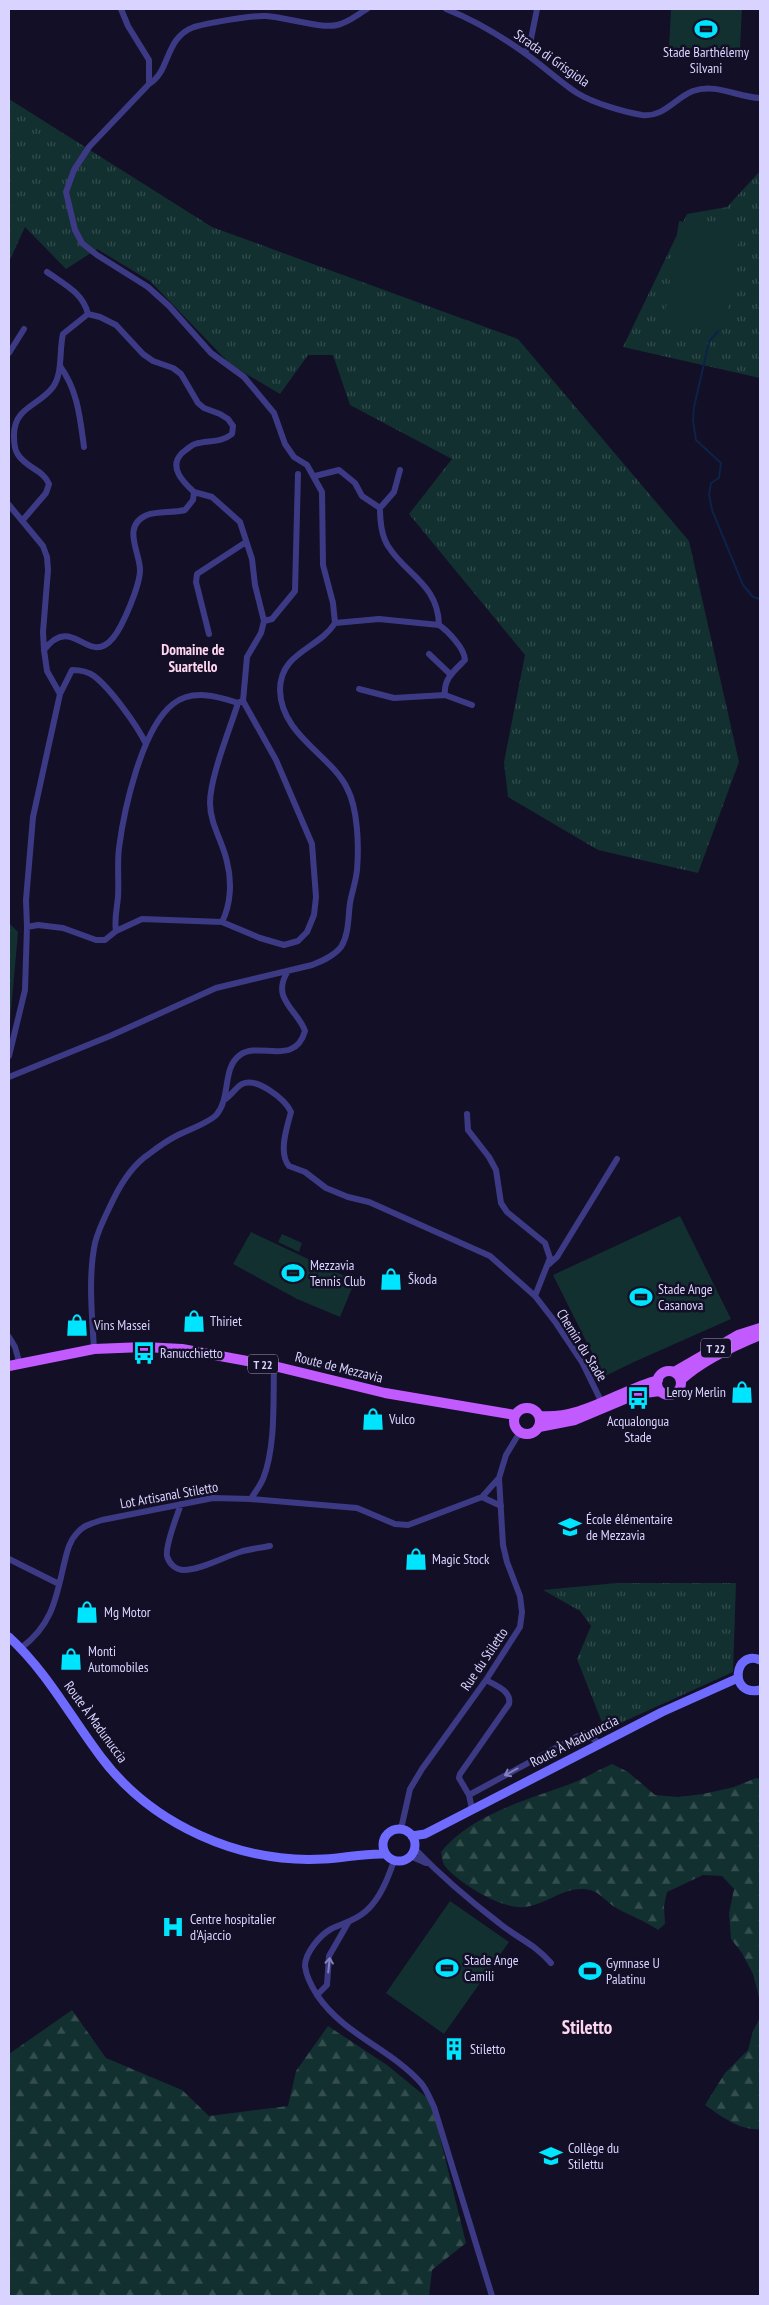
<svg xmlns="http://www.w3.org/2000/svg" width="769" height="2305" font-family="'PT Sans Narrow',sans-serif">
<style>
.grass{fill:url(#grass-tufts)}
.forest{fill:url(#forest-firs)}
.garden{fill:#12302f}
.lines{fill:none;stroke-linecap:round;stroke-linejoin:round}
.stream{stroke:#0c2248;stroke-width:2}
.minor{stroke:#3d3a85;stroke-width:6}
.secondary{stroke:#6f6bff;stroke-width:9}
.primary{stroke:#c25bff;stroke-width:10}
.oneway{stroke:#837fbc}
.labels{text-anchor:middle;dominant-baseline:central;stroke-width:5;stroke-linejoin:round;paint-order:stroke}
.shield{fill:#130f26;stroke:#9e99be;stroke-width:1}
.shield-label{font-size:12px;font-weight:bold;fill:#d9d4ff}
.poi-label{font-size:14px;fill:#d9d4ff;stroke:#130f26;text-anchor:start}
.street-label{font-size:14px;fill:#d9d4ff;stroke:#130f26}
.neighbourhood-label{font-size:15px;font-weight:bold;fill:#ffd6f0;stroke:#130f26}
.district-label{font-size:19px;font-weight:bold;fill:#ffd6f0;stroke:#130f26}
</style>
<defs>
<pattern id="grass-tufts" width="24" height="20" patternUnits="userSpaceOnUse" patternTransform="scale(1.25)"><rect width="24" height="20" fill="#12302f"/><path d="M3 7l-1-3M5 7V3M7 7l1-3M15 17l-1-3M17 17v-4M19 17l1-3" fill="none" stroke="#344d4e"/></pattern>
<pattern id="forest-firs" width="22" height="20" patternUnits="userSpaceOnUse" patternTransform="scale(1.25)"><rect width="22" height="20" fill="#12302f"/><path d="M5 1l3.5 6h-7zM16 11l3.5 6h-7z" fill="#344d4e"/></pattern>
</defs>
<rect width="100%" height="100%" fill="#130f26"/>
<!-- grass -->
<path class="grass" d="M9 99 212 227 518 339 689 541 739 762 698 873 598 850 508 797 504 762 525 655 409 514 452 459 350 405 333 355H308L280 394 231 365 150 281 97 249 66 269 25 227 9 262Z
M760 171V378L623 347 687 214 727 207Z
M9 923 18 932 9 1033Z
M617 1583H736L733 1672 605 1730 577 1659 591 1626 580 1611 543 1590Z"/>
<!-- forest -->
<path class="forest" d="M612 1764 628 1772 655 1795 678 1797 703 1794 734 1787 756 1778 760 1779V2001L753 1974 742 1953 731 1939 729 1913 734 1889 722 1876 703 1875 667 1892 664 1906 665 1924 658 1930C645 1921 631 1916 618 1909 608 1904 600 1892 590 1890 566 1884 547 1905 524 1907 503 1910 458 1883 445 1866 442 1863 442 1856 441 1852 470 1815 527 1800 570 1784 584 1779 598 1770 612 1764Z
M72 2010 106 2058 182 2090 209 2116 288 2106 296 2071 328 2026 387 2065 431 2101 466 2243 432 2270 429 2296H9V2054Z
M760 2018V2129C740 2131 721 2116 705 2105L725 2073 748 2050 753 2031Z"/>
<!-- garden -->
<path class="garden" d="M671 9H742L740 49 669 48Z
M679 221 740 230 725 330 664 321Z
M680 1216 731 1319 634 1362 597 1380 588 1365 596 1361 553 1275Z
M251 1232 355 1281 340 1317 297 1299 233 1264Z
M282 1234 302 1243 299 1252 278 1242Z
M450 1901 509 1942 444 2034 386 1993Z"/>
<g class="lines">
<!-- stream -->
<path class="stream" d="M718 331 709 342 694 407 693 421 696 440 721 463 719 478 711 483 709 494 712 510 743 585 753 597 760 599"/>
<!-- minor -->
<path class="minor" d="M446 9C474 20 501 36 526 54 543 66 559 81 577 93 593 103 624 112 642 115 663 118 675 98 693 91 716 83 737 97 760 98
M525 53 530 44 537 9
M149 84C171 71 164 38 194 27 208 23 252 15 266 16 285 17 321 29 337 25 348 23 357 15 367 9
M9 353 24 329
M60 366C78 391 80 418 84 447
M315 476 339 470 355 483 362 496 380 508C380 521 381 535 388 546 406 575 438 584 439 625 448 631 465 649 465 660 455 670 443 679 445 695L394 698 359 689
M9 505 43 546 47 557 48 570 43 632 44 650 47 671 60 694 33 817 26 900 27 927 25 990 9 1056
M380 508 394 492 400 470
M22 521 46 493 49 484C43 469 25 468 17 453 14 448 14 441 14 435 14 407 39 406 53 387 63 373 59 350 63 334L88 314C83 293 64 284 47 272
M264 621 272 619 295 591 298 474
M335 623 379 619 439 625
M209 634 196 582 197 574 246 542
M44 650C73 612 88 668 113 638 123 626 140 585 140 570 140 552 121 526 147 515 158 511 173 513 185 510L193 500 194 492C183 482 168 467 182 453 186 450 190 446 195 444 208 440 221 443 232 434L233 426 228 419 220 414 204 408 198 403 181 374 173 368 153 361 143 354 116 325 100 317 88 314
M429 654 450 674
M60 694 72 670C80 670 87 671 94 676 110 688 137 725 146 744
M445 695 472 705
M222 922C231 904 232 881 227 862 223 842 210 824 210 803 210 777 230 729 238 703L242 701
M27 927 38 925 63 928 96 940H105L116 931 142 919 222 922 260 938 284 945 298 941 307 932 314 915 316 897 312 844 276 760 243 701 247 657 261 633 264 621 255 585 252 559 240 522 212 497 194 492
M116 931C114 919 117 909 118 897 119 881 117 864 119 848 124 809 142 728 173 704 192 689 217 696 238 703
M9 1077 110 1036 216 988 312 965C322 961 334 956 341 947 349 934 348 918 350 903 352 892 356 881 357 870 359 846 358 809 347 788 330 754 281 735 280 690 280 652 319 649 335 623L333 603 323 565 322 492 307 465 294 457 285 444 274 413 244 377 211 353 169 306 148 287 97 255 82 243 75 230 66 192 74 170 89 147 149 84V60L128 26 121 9
M224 1100C231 1096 235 1088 242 1084 257 1077 285 1099 291 1112 287 1127 278 1153 289 1166L305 1172 326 1188 348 1197 369 1202 490 1256 535 1296 556 1323 582 1362 603 1405
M467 1114 468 1130 489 1157 496 1170 501 1203 507 1212 545 1243 550 1258 535 1296
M548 1265 557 1257 617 1159
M9 1337 15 1347 20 1365
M94 1349C92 1315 88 1277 95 1243 99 1227 107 1213 114 1198 122 1182 134 1164 149 1154 158 1147 168 1140 178 1135 188 1130 211 1122 217 1114 231 1097 222 1068 240 1055 259 1041 295 1067 305 1031 298 1010 270 999 288 971
M482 1497 501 1506
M251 1499C255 1492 260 1486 263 1479 276 1447 273 1399 274 1366
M181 1504C177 1516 165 1545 167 1556 169 1564 176 1570 184 1570 200 1570 224 1557 240 1552 249 1549 260 1548 270 1546
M9 1559 59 1584
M21 1648C52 1625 56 1599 64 1564 67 1552 69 1541 78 1532 84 1525 93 1523 102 1520L213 1498 251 1499 357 1508 395 1524 408 1525 482 1497 499 1478
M469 1795 459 1778 460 1774 509 1704C512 1691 495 1685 486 1680
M472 1809 469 1795 578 1736 585 1733 599 1743
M401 1829 410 1789 422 1769 486 1680 520 1627 522 1612 520 1596 507 1562 503 1545 499 1478 506 1455 520 1432
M414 1848C440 1875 469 1900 499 1923 517 1938 535 1944 551 1963
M410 1856 426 1863
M348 1923 329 1956 327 1985 317 1995C312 1987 306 1976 305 1966 305 1953 320 1935 331 1929 343 1923 355 1921 366 1911 380 1899 388 1878 394 1861
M317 1995C344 2035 391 2049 421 2083 427 2090 430 2099 434 2107L492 2296"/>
<!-- secondary -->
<path class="secondary" d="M9 1637C47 1672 70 1716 101 1757 152 1825 240 1864 324 1859 345 1858 364 1853 385 1854
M760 1660C734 1649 728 1697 760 1690
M383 1845a16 16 0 1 1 32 0a16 16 0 1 1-32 0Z
M412 1836 425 1834 662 1712 738 1678"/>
<!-- primary -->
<path class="primary" d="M9 1366 94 1349 144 1347 182 1349 274 1366 385 1393 515 1415
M657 1383a12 12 0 1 1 24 0a12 12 0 1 1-24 0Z
M674 1372 738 1335 760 1328
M681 1380C702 1360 733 1346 760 1335
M514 1421a13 13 0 1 1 26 0a13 13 0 1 1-26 0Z
M539 1416C582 1420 618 1391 658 1380
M539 1427 575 1420 637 1394 660 1391"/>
</g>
<!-- one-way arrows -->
<defs><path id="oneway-shaft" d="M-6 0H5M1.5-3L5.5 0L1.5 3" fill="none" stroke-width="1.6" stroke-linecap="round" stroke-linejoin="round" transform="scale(1.25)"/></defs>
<g class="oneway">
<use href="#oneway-shaft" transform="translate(511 1772) rotate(152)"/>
<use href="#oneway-shaft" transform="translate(329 1965) rotate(-84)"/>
</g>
<!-- icons -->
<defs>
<symbol id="stadium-bare" viewBox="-9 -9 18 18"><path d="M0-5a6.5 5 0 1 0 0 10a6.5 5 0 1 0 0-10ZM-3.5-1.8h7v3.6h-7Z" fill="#00e5ff" stroke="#130f26" stroke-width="2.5" paint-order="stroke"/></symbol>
<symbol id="shop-bare" viewBox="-9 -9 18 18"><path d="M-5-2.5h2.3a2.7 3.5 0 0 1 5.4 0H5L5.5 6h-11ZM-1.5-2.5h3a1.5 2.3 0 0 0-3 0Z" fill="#00e5ff" stroke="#130f26" stroke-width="2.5" paint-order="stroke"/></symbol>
<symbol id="bus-bare" viewBox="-9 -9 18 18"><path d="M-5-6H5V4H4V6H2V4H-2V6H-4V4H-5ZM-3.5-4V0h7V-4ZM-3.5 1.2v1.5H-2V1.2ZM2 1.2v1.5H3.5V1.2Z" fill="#00e5ff" stroke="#130f26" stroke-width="2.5" paint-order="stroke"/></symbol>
<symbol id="school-bare" viewBox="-9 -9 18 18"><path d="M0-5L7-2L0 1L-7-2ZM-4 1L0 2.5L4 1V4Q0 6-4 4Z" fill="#00e5ff" stroke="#130f26" stroke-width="2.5" paint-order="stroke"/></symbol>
<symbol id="hospital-bare" viewBox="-9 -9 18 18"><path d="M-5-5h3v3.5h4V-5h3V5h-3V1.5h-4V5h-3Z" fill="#00e5ff" stroke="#130f26" stroke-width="2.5" paint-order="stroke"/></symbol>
<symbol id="building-bare" viewBox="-9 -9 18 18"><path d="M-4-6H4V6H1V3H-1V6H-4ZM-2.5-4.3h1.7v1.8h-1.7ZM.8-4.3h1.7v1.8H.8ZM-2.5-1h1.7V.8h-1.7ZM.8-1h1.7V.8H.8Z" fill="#00e5ff" stroke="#130f26" stroke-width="2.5" paint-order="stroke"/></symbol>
</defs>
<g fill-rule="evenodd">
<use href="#stadium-bare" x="690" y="13" width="32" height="32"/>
<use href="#stadium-bare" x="277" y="1257" width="32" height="32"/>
<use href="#shop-bare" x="375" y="1263" width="32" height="32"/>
<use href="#stadium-bare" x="625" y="1281" width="32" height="32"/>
<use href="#shop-bare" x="178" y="1305" width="32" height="32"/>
<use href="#shop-bare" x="61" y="1309" width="32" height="32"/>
<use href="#bus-bare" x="128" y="1337" width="32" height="32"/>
<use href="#shop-bare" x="726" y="1376" width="32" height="32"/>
<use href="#bus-bare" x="622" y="1382" width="32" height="32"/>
<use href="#shop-bare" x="357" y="1403" width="32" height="32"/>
<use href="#school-bare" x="554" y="1511" width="32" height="32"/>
<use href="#shop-bare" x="400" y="1543" width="32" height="32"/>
<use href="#shop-bare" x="71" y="1596" width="32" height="32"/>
<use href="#shop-bare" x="55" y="1643" width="32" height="32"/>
<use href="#hospital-bare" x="157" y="1911" width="32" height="32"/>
<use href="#stadium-bare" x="431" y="1952" width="32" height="32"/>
<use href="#stadium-bare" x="574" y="1955" width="32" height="32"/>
<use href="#building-bare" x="438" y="2033" width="32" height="32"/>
<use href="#school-bare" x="535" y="2140" width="32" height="32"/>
</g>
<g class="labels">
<!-- shield labels -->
<g class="shield">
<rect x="701" y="1338.5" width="30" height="19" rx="4"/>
<rect x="248" y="1354.5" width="30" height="19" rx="4"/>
</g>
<g class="shield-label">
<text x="716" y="1348">T 22</text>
<text x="263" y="1364">T 22</text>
</g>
<!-- poi labels -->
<g class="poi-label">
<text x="706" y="52" text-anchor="middle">Stade Barthélemy<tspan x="706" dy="16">Silvani</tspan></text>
<text x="310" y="1265">Mezzavia<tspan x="310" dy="16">Tennis Club</tspan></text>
<text x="408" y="1279">Škoda</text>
<text x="658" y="1289">Stade Ange<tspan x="658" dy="16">Casanova</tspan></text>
<text x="210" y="1321">Thiriet</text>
<text x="94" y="1325">Vins Massei</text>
<text x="160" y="1353">Ranucchietto</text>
<text x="726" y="1392" text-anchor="end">Leroy Merlin</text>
<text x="389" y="1419">Vulco</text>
<text x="638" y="1421" text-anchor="middle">Acqualongua<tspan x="638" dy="16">Stade</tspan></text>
<text x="586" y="1519">École élémentaire<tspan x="586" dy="16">de Mezzavia</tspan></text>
<text x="432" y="1559">Magic Stock</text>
<text x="104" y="1612">Mg Motor</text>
<text x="88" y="1651">Monti<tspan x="88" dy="16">Automobiles</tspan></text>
<text x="190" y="1919">Centre hospitalier<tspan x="190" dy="16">d'Ajaccio</tspan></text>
<text x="464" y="1960">Stade Ange<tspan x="464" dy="16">Camili</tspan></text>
<text x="606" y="1963">Gymnase U<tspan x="606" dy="16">Palatinu</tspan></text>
<text x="470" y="2049">Stiletto</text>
<text x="568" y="2148">Collège du<tspan x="568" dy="16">Stilettu</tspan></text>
</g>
<!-- street labels -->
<g class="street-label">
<text transform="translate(552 58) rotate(35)">Strada di Grisgiola</text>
<text transform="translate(582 1345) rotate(58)">Chemin du Stade</text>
<text transform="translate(339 1367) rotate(14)">Route de Mezzavia</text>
<text transform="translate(169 1495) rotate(-10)">Lot Artisanal Stiletto</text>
<text transform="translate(484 1659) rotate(-56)">Rue du Stiletto</text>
<text transform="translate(96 1722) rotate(54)">Route À Madunuccia</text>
<text transform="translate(574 1741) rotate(-27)">Route À Madunuccia</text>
</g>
<!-- neighbourhood labels -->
<g class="neighbourhood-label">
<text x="193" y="649">Domaine de<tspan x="193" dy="17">Suartello</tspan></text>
</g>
<!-- district labels -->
<g class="district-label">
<text x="587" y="2027">Stiletto</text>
</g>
</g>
<!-- border -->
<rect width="769" height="2305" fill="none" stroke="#d9d4ff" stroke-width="20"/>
</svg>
